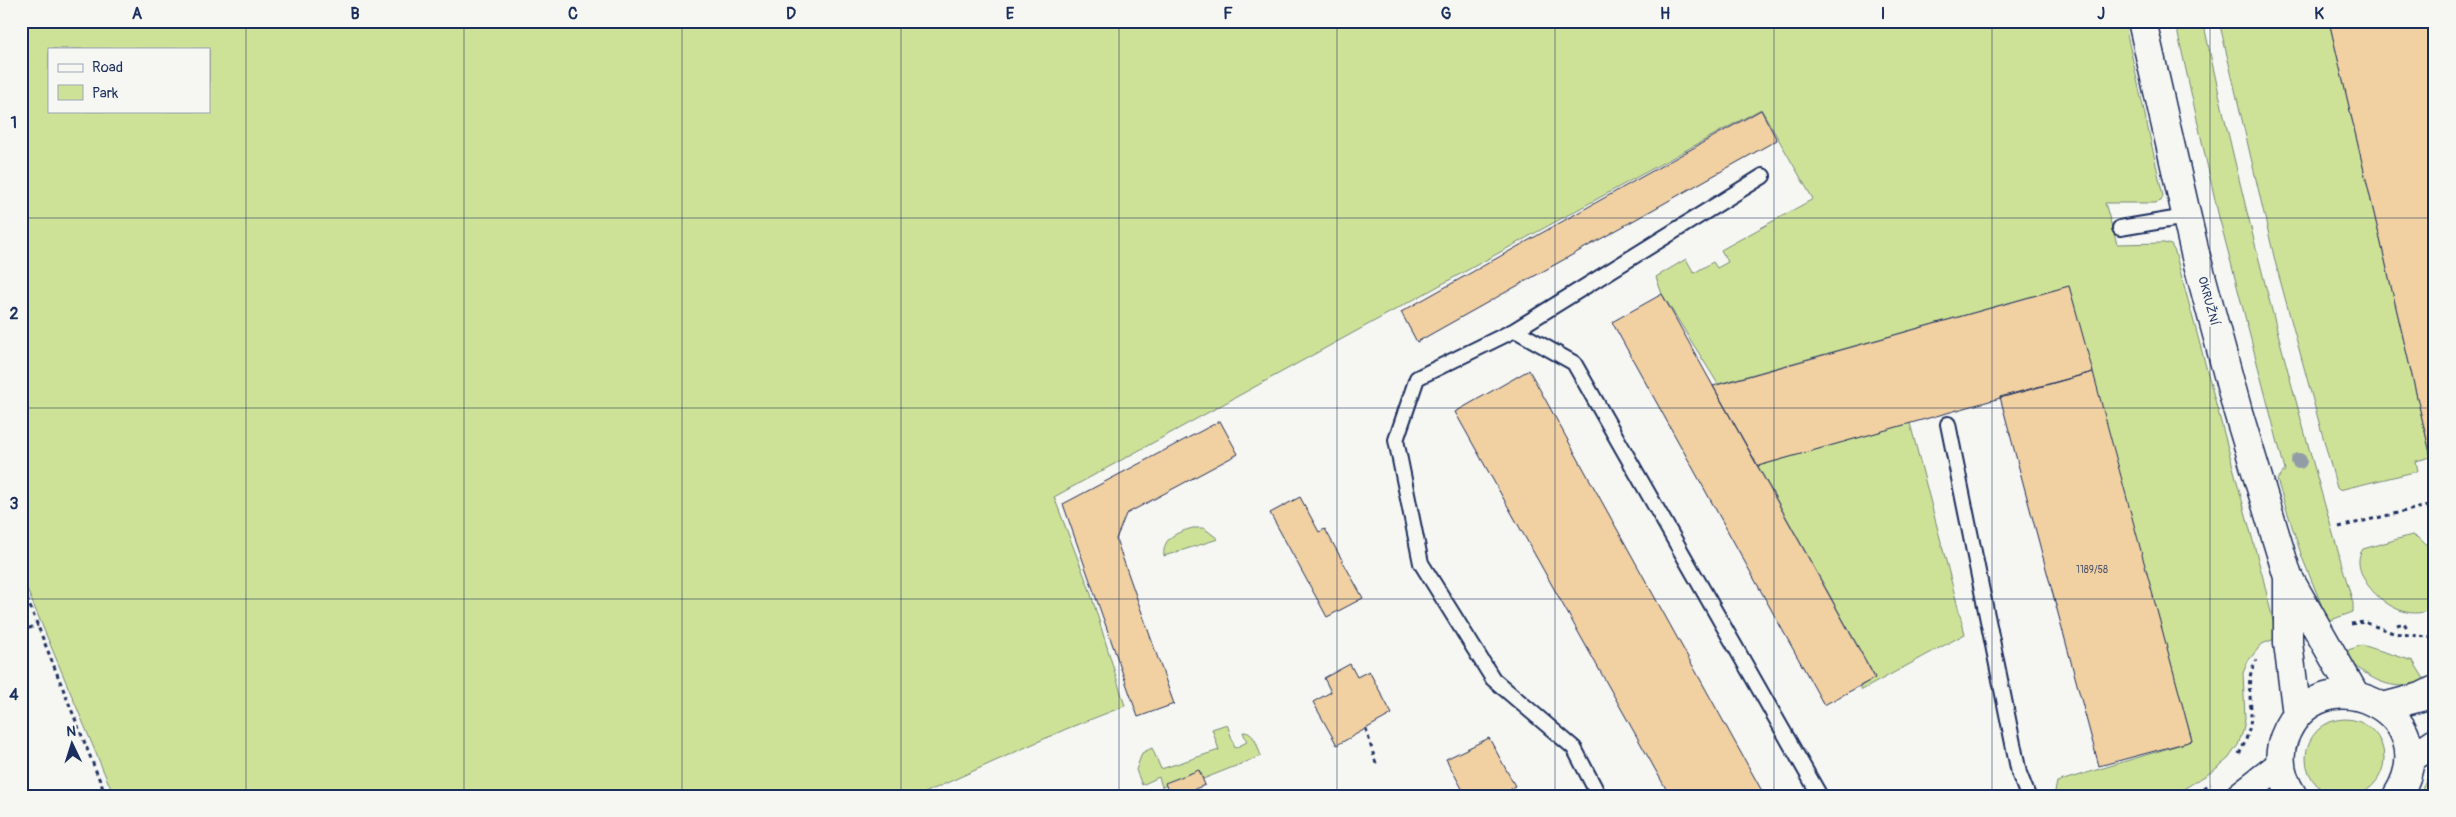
<svg xmlns="http://www.w3.org/2000/svg" width="2456" height="817" font-family="Pangolin,sans-serif">
<style>
.green{fill:#cee297;stroke:#74887a;fill-rule:evenodd}
.building{fill:#f1d0a2;stroke:#1b2f5e}
.lines{fill:none;stroke-linecap:round;stroke-linejoin:round}
.service-casing{stroke:#1b2f5e;stroke-width:18}
.minor-casing{stroke:#1b2f5e;stroke-width:31}
.tertiary-casing{stroke:#1b2f5e;stroke-width:31}
.path{stroke:#1b2f5e;stroke-width:3;stroke-dasharray:4 4;stroke-linecap:butt}
.service{stroke:#f6f6f2;stroke-width:14}
.minor{stroke:#f6f6f2;stroke-width:28}
.tertiary{stroke:#f6f6f2;stroke-width:28}
.tree{fill:#919ca7}
.grid{fill:none;stroke:#1b2f5e;stroke-width:1;stroke-opacity:0.55}
.labels{text-anchor:middle;dominant-baseline:central;stroke-width:4.5;stroke-linejoin:round;paint-order:stroke}
.number-label{font-size:10px;fill:#50576f}
.street-label{font-size:12px;fill:#1b2f5e;stroke:#f6f6f2}
.neatline{fill:none;stroke:#1b2f5e;stroke-width:2}
.grid-label{font-size:16px;text-anchor:middle;font-weight:bold;fill:#1b2f5e}
</style>
<rect width="100%" height="100%" fill="#f6f6f2"/>
<filter id="ink" filterUnits="userSpaceOnUse"><feTurbulence type="fractalNoise" baseFrequency=".02" numOctaves="2"/><feDisplacementMap in="SourceGraphic" scale="10" xChannelSelector="R" yChannelSelector="G"/><feConvolveMatrix kernelMatrix="1 2 1 2 8 2 1 2 1" color-interpolation-filters="sRGB"/></filter>
<g filter="url(#ink)">
<!-- green -->
<path class="green" d="M21 21H2124L2163 196 2161 201 2155 203H2105L2117 244 2164 243 2171 245 2175 252 2263 578 2277 638 2262 644 2248 661 2243 673 2245 719 2243 731 2238 745 2228 759 2213 771 2172 796H2054L2057 782 2192 741 2069 286 1718 384 1662 294 1656 277 1686 259 1694 273 1713 262 1717 268 1728 262 1721 250 1813 199 1761 109 1054 497 1089 588 1125 706 1066 729 918 796H114L21 575ZM49 49H209V111H49Z
M2175 21H2203C2245 217 2297 411 2353 603V612L2328 621 2302 557 2277 480 2285 470 2218 213Z
M2219 21H2329L2431 457 2416 461 2418 471 2339 490 2337 488 2276 265Z
M1910 423 1965 634 1862 690 1860 687 1875 677 1758 466Z
M1193 528H1204L1218 539 1164 556C1162 537 1178 532 1193 528Z
M2412 535C2439 544 2435 583 2435 606 2402 633 2343 575 2363 549Z
M2362 645 2413 661 2426 682C2392 694 2364 678 2343 652Z
M2306 758a39 39 0 1 1 78 0a39 39 0 1 1-78 0Z
M1227 724 1235 748 1247 742 1243 732C1255 732 1257 746 1261 756L1203 779 1201 772 1162 787 1159 777 1142 785 1136 770 1142 753 1152 748 1161 769 1219 750 1212 729Z
M2435 764V796H2418Z"/>
<!-- building -->
<path class="building" d="M2329 21H2435V471L2431 457Z
M1761 110 1777 140 1417 342 1401 312Z
M2069 286 2093 372 1758 466 1713 386Z
M1662 294 1875 678 1824 705 1612 322Z
M1529 370 1762 791 1753 796H1670L1455 412Z
M2093 372 2192 741 2099 766 2000 397Z
M1220 421 1238 454 1126 514 1116 539 1174 704 1138 717 1063 504Z
M1300 497 1319 532 1325 529 1363 598 1327 617 1270 513Z
M1350 664 1357 677 1369 671 1392 714 1337 745 1313 702 1331 692 1324 678Z
M1489 738 1515 786 1511 788 1515 796H1466L1446 759Z
M1199 770 1205 785 1177 796H1170L1165 783Z"/>
<g class="lines">
<defs>
<path id="service" d="M2120 228 2186 217
M1515 330 1763 176
M1948 424 2019 773 2028 796
M1599 796 1574 748 1493 679 1421 563 1396 440 1417 378 1515 330 1574 363 1820 796"/>
<path id="minor" d="M2240 796 2280 765"/>
<path id="tertiary" d="M2142 21 2195 253 2238 412 2288 577 2355 695
M2288 579V643L2297 715
M2383 707 2421 697 2435 690
M2410 759 2435 742
M2293 796C2281 778 2277 758 2284 738 2318 649 2450 712 2397 796"/>
</defs>
<!-- service casing -->
<use href="#service" class="service-casing"/>
<!-- minor casing -->
<use href="#minor" class="minor-casing"/>
<!-- tertiary casing -->
<use href="#tertiary" class="tertiary-casing"/>
<!-- path -->
<path class="path" d="M2428 506 2435 534
M2339 527 2435 504
M21 584 106 796
M2351 624 2364 622 2393 633 2435 638
M2397 625 2404 623 2407 628
M21 631 38 625
M1366 729 1377 767
M2239 754C2246 742 2251 728 2251 713 2251 694 2245 677 2257 660
M2190 796 2211 784"/>
<!-- service -->
<use href="#service" class="service"/>
<!-- minor -->
<use href="#minor" class="minor"/>
<!-- tertiary -->
<use href="#tertiary" class="tertiary"/>
</g>
<!-- trees -->
<circle class="tree" cx="2299" cy="461" r="8"/>
</g>
<!-- grid -->
<path class="grid" d="M246 21V796M464 21V796M682 21V796M901 21V796M1119 21V796M1337 21V796M1555 21V796M1774 21V796M1992 21V796M2210 21V796M21 218H2435M21 408H2435M21 599H2435"/>
<g class="labels">
<!-- number labels -->
<g class="number-label">
<text x="2092" y="570">1189/58</text>
</g>
<!-- street labels -->
<g class="street-label">
<text transform="translate(2208 301) rotate(75)">OKRUŽNÍ</text>
</g>
</g>
<!-- margin -->
<rect width="2456" height="817" fill="none" stroke="#f6f6f2" stroke-width="55"/>
<!-- legend -->
<rect x="48" y="48" width="162" height="65" fill="#f6f6f2" stroke="#9ea6b7"/>
<rect x="58" y="64" width="25" height="8" fill="#f6f6f2" stroke="#9ea6b7"/>
<text x="92" y="72" font-size="15" fill="#1b2f5e">Road</text>
<rect x="58" y="85" width="25" height="15" fill="#cee297" stroke="#9ea6b7"/>
<text x="92" y="98" font-size="15" fill="#1b2f5e">Park</text>
<!-- north arrow -->
<g transform="translate(72 744) rotate(356)" stroke="#f6f6f2" stroke-width="4" paint-order="stroke">
<path d="M0-4L9 19L0 12L-9 19Z" fill="#1b2f5e"/>
<text y="-8" font-size="14" font-weight="bold" text-anchor="middle" fill="#1b2f5e">N</text>
</g>
<rect x="28" y="28" width="2400" height="762" class="neatline"/>
<g class="grid-label">
<text x="137" y="19">A</text>
<text x="355" y="19">B</text>
<text x="573" y="19">C</text>
<text x="791" y="19">D</text>
<text x="1010" y="19">E</text>
<text x="1228" y="19">F</text>
<text x="1446" y="19">G</text>
<text x="1665" y="19">H</text>
<text x="1883" y="19">I</text>
<text x="2101" y="19">J</text>
<text x="2319" y="19">K</text>
<text x="14" y="128">1</text>
<text x="14" y="319">2</text>
<text x="14" y="509">3</text>
<text x="14" y="700">4</text>
</g>
</svg>
